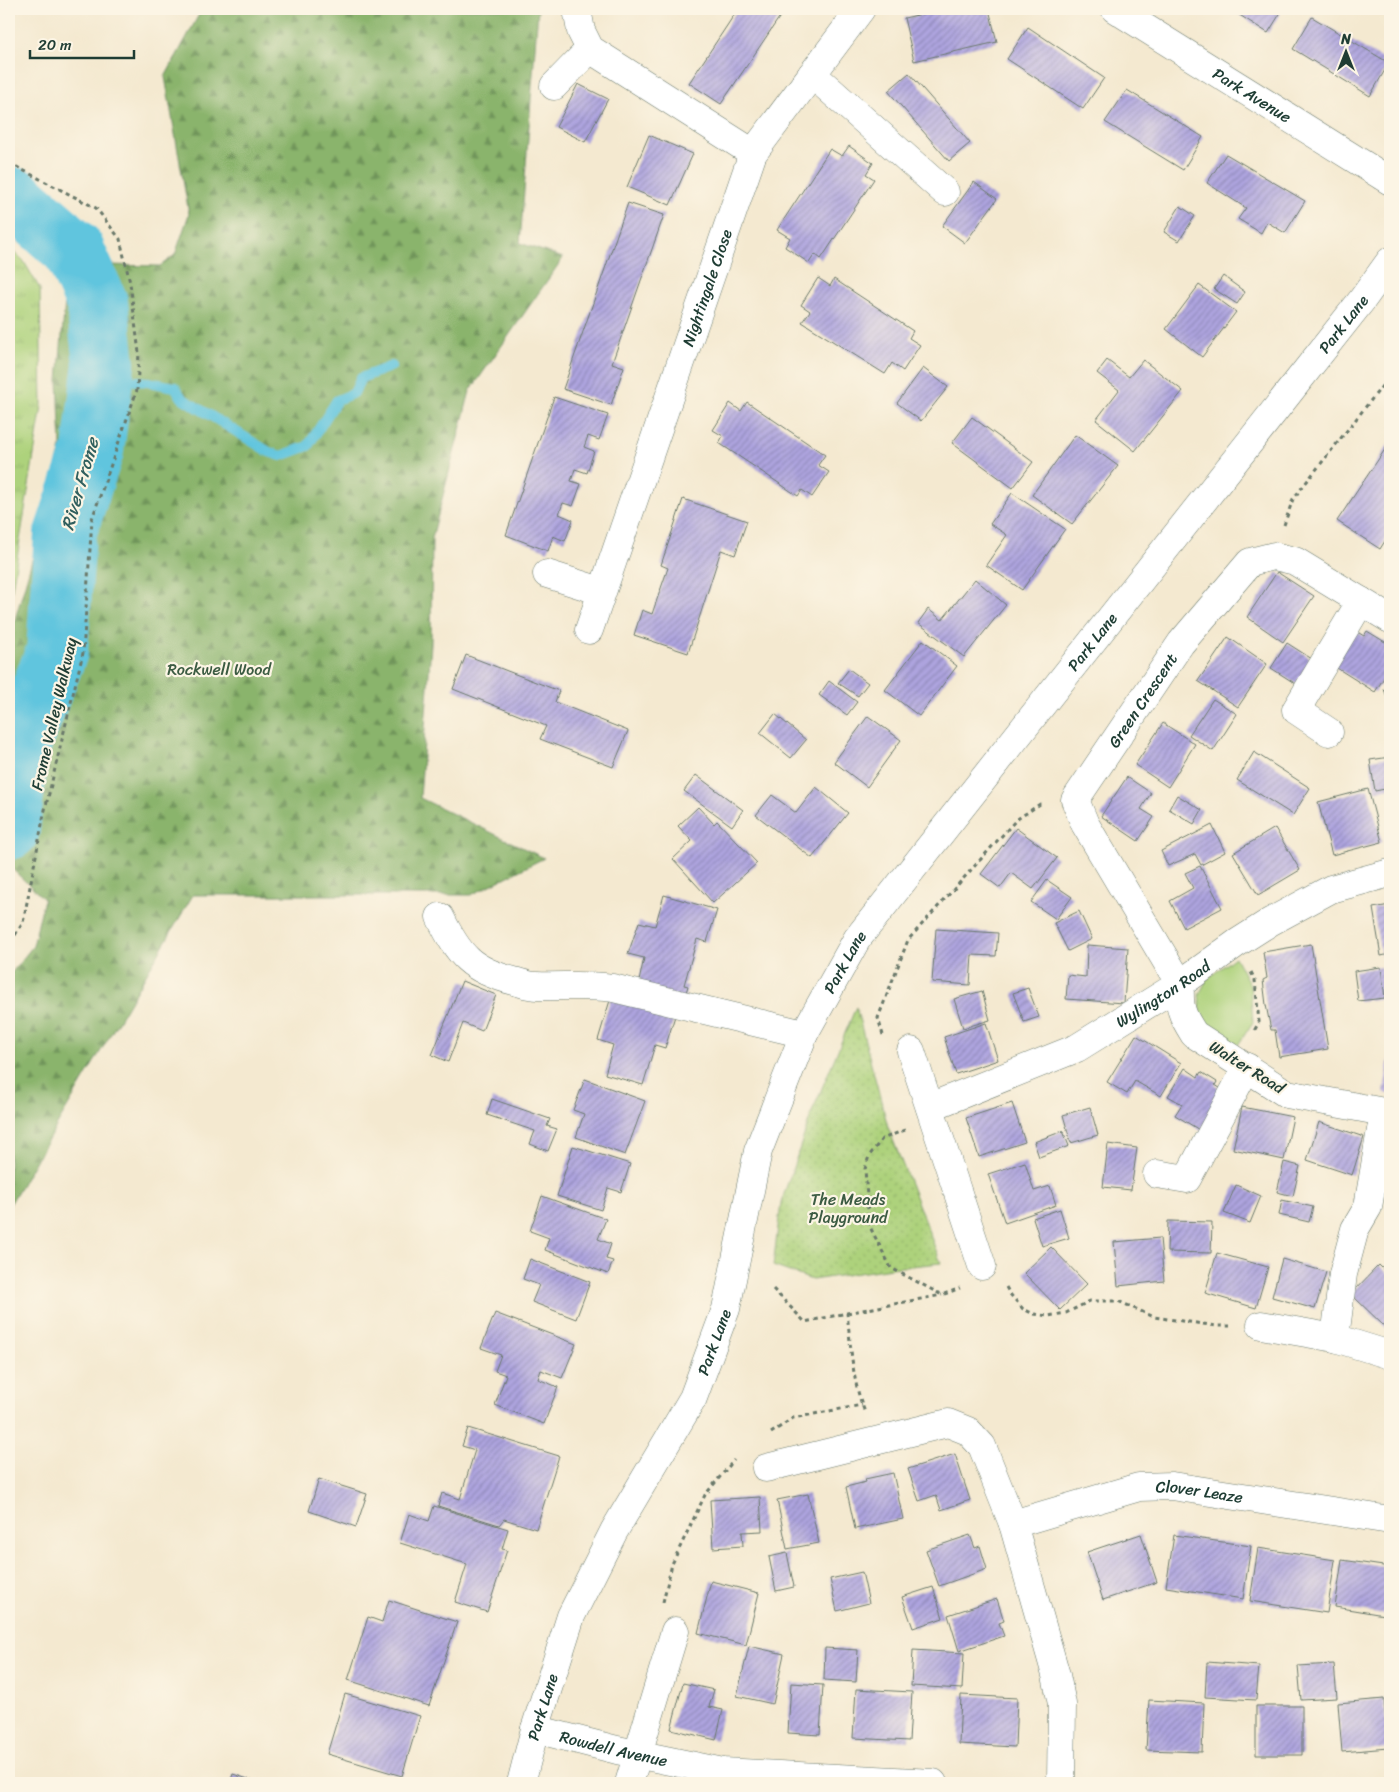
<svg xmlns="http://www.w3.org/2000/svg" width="1399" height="1792" font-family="Sriracha,sans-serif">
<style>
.grass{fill:url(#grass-tufts);stroke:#668858}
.forest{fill:url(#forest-firs);stroke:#547850}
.park{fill:url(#park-dots);stroke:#668858}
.garden{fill:#add27c;stroke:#668858}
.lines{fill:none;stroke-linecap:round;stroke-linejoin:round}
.stream{stroke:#61c5de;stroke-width:10}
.river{stroke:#61c5de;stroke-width:62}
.building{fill:url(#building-hatch)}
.minor-casing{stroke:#6a796b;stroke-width:29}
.path{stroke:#6a796b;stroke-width:3;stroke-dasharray:4 4;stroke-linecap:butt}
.minor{stroke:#fff;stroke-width:28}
.labels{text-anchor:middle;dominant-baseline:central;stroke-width:4.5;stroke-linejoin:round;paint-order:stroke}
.street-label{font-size:16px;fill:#1f3d34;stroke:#fcf5e5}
.park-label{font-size:16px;fill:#3b5b42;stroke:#fcf5e5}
.water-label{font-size:18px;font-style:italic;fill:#305f5e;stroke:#fcf5e5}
</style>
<defs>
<pattern id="grass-tufts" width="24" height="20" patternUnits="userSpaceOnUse" patternTransform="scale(1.25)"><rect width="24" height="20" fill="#add27c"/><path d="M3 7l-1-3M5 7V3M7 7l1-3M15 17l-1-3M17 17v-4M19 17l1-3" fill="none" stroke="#94b56c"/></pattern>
<pattern id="forest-firs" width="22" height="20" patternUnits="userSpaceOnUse" patternTransform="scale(1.25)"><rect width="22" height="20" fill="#8ab46c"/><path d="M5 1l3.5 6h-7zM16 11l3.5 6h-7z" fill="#70945a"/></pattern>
<pattern id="park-dots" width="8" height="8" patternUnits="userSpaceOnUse" patternTransform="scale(1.25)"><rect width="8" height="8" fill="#add27c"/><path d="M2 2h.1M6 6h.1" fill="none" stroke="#94b56c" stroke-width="1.8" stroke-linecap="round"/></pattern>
<pattern id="building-hatch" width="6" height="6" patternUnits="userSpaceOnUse" patternTransform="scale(1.25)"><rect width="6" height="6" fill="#aea4df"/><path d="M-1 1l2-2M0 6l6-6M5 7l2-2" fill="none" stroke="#8d87b6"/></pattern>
</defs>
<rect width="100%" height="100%" fill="#fcf5e5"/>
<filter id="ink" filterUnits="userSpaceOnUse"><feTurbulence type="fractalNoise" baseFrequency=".02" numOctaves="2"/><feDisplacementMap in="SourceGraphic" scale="10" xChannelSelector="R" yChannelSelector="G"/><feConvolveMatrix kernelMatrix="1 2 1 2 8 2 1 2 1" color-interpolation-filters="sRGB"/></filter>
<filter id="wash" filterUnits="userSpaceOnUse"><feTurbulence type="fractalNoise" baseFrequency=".0096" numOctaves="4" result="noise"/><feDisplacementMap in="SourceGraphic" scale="20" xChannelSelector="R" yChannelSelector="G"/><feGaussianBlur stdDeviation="1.12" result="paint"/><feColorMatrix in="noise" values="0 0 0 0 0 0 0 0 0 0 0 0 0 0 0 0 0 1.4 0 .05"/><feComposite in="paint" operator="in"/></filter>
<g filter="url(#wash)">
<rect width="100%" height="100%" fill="#f4e9d0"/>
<!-- grass -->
<path class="grass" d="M9 248 23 260 40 289 42 406 9 607Z"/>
<!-- forest -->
<path class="forest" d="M202 9H538L520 243 563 258 470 391 432 538 431 644 420 798 544 858 471 895H193L9 1206V976L33 946 44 899 9 866V640L41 529 61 447 58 381 65 301 105 265 160 266 175 255 189 214 165 77Z"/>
<!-- park -->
<path class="park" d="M856 1007 888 1127 941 1263 891 1268 812 1280 773 1266 781 1203 812 1112Z"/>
<!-- garden -->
<path class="garden" d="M1235 957 1250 985 1253 1022 1238 1045 1211 1028 1201 1014 1199 995 1207 979Z"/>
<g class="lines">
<!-- stream -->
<path class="stream" d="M102 378 148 382 175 387 182 398 269 452 281 456 308 446 337 400 354 393 361 378 392 366"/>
<!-- river -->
<path class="river" d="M9 197 16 199 73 249 97 303 104 364 93 450 65 534 57 651 18 750 9 829"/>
</g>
<g id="blocks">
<!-- building -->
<path class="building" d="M738 9H785L721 104 689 83Z
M946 9H989L997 42 914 61 904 18Z
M1230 9H1283L1268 33Z
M1312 17 1389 63 1370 96 1293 49Z
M1028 27 1104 78 1083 109 1007 59Z
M909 73 970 143 949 161 888 91Z
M578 84 608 99 585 142 556 127Z
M1127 90 1203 137 1183 170 1105 122Z
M649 135 693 154 670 205 627 187Z
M849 146 873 163 866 174 874 179 821 259 815 254 809 263 785 247 790 238 777 230 830 149 842 156Z
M1226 154 1305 201 1285 233 1267 222 1261 233 1238 219 1246 208 1207 183Z
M974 182 997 199 965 243 942 226Z
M628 203 664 215 612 363 624 367 611 405 563 389Z
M1180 206 1195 216 1179 241 1164 232Z
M1223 276 1245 292 1237 304 1214 289Z
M818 278 830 286 834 279 913 331 909 338 920 345 903 371 892 363 885 374 802 322 810 311 801 305Z
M1199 285 1236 312 1202 357 1166 329Z
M1107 360 1129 377 1143 360 1183 391 1135 451 1096 420 1119 390 1097 373Z
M923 368 948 387 921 421 897 403Z
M554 397 608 415 599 440 588 436 584 447 594 451 587 473 575 469 571 481 581 484 573 506 563 503 559 514 573 520 565 541 553 536 548 551 506 535Z
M747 402 825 455 818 465 829 472 812 497 802 490 798 496 719 443 723 436 713 430 730 403 741 411Z
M972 417 1033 462 1013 488 952 443Z
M1075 435 1118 466 1072 524 1032 495Z
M1390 442V533L1380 549 1337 521Z
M1012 493 1065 529 1022 590 986 565 1007 535 990 524Z
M683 499 747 521 735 555 721 550 688 653 634 635 642 610 652 614 668 568 661 565Z
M1277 572 1314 596 1283 642 1247 617Z
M975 579 1006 605 964 657 918 623 928 609 942 620Z
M1354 630 1364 636 1367 631 1390 645 1385 653 1390 655V668L1375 692 1332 665Z
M1228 637 1267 664 1238 707 1198 681Z
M923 640 957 666 919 716 885 690Z
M1287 643 1312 659 1296 684 1271 668Z
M466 655 559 691 555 702 628 731 613 767 540 739 546 726 453 689Z
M849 669 868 683 858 696 838 683Z
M829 681 857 702 847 715 819 695Z
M1390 687V705L1384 689Z
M1213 699 1237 714 1213 751 1189 735Z
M775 714 806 740 791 758 760 733Z
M868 716 901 740 867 787 834 762Z
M1163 723 1195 744 1168 787 1135 765Z
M1254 752 1310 788 1293 815 1237 780Z
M1390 757V788L1375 791 1370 760Z
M696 775 743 810 732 826 684 791Z
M1127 777 1151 793 1141 809 1154 817 1138 841 1101 816Z
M816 787 848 813 812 858 756 815 772 795 796 813Z
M1368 789 1382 842 1332 855 1318 802Z
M1177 795 1202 810 1194 824 1169 809Z
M698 807 714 824 717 821 757 863 713 903 673 859 692 841 678 826Z
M1212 825 1225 852 1201 865 1195 854 1168 866 1161 851Z
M1016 828 1057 858 1033 889 1011 873 1000 888 981 874Z
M1275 828 1300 870 1258 895 1233 853Z
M1200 866 1222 908 1184 928 1170 901 1193 888 1185 873Z
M1047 880 1072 897 1056 919 1031 902Z
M664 895 717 910 707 942 697 939 684 985 688 986 684 999 638 986 644 958 628 954 639 922 655 926Z
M1390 905V954L1381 956 1373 908Z
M1079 911 1092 939 1068 951 1054 923Z
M936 929 998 933 996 956 972 955 970 985 932 982Z
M1311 944 1328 1049 1279 1057 1275 1030H1271L1266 1005 1263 980 1267 978 1263 952Z
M1087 945 1128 948 1124 1003 1066 999 1068 975 1086 977Z
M1381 967 1385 998 1358 1001 1354 971Z
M462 981 496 995 482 1031 463 1023 448 1062 432 1055Z
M1028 988 1039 1017 1024 1022 1013 993Z
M982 991 990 1020 963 1028 954 999Z
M611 997 675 1016 665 1048 655 1045 643 1085 605 1074 613 1045 598 1040Z
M986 1023 998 1060 956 1074 944 1037Z
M1136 1035 1181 1063 1161 1096 1135 1081 1127 1094 1107 1082Z
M1389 1056H1390V1094L1384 1093Z
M1185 1068 1198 1077 1201 1072 1217 1082 1215 1085 1225 1091 1201 1131 1175 1115 1182 1104 1168 1096Z
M585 1079 645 1101 625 1155 576 1137 584 1114 573 1110Z
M492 1099 550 1119 547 1126 557 1129 548 1151 530 1144 535 1131 487 1115Z
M1012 1103 1025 1142 979 1157 966 1118Z
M1090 1107 1098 1135 1071 1143 1063 1115Z
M1242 1107 1293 1117 1284 1160 1233 1149Z
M1319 1122 1364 1137 1352 1175 1307 1160Z
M1063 1131 1069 1146 1039 1157 1034 1142Z
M1108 1144 1137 1148 1131 1190 1103 1187Z
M573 1146 630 1164 621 1192 608 1188 601 1210 557 1196Z
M1025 1162 1034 1191 1050 1186 1056 1205 1005 1223 988 1174Z
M1284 1162 1300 1166 1293 1196 1277 1192Z
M1389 1180H1390V1197H1387Z
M1236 1185 1261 1196 1250 1223 1224 1213Z
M542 1196 606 1219 598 1239 611 1244 606 1259 613 1261 608 1274 545 1250 549 1238 530 1231Z
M1282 1200 1313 1207 1309 1222 1279 1215Z
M1060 1209 1069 1238 1042 1246 1033 1218Z
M1168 1221 1212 1222 1211 1253 1167 1252Z
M1160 1238 1164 1281 1118 1286 1114 1242Z
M1051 1247 1087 1284 1060 1310 1024 1273Z
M1217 1253 1268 1267 1256 1308 1205 1293Z
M530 1259 590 1282 576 1319 532 1302 539 1285 523 1279Z
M1282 1259 1326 1272 1315 1309 1272 1297Z
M1379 1265 1390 1276V1328L1388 1330 1351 1294Z
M495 1313 576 1344 562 1378 541 1370 538 1379 558 1387 544 1424 495 1405 506 1375 495 1371 501 1355 481 1348Z
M468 1428 559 1456 536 1529 504 1519 499 1525 438 1506 442 1493 460 1499 475 1450 462 1446Z
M955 1454 970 1500 941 1510 936 1495 919 1501 908 1469Z
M893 1473 903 1519 855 1529 846 1487 866 1482 865 1479Z
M319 1479 367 1494 356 1527 309 1511Z
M808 1494 819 1543 787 1549 777 1500Z
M760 1497 762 1531 742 1532 743 1546 713 1548 710 1500Z
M434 1506 508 1529 502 1549 507 1550 487 1612 455 1602 467 1564 400 1543 409 1514 429 1521Z
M1141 1534 1157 1582 1103 1600 1087 1552Z
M970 1535 975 1548 980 1546 987 1569 939 1586 926 1550Z
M1174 1535 1251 1546 1243 1599 1166 1587Z
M1258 1548 1335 1560 1327 1613 1250 1601Z
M787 1553 794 1587 776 1591 769 1557Z
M1342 1560 1390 1567V1616L1335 1607Z
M862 1572 869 1603 837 1611 830 1579Z
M711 1581 759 1593 746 1645 698 1633Z
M933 1587 943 1618 913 1628 902 1597Z
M997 1599 1004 1621 999 1623 1004 1636 959 1651 948 1615Z
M389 1600 457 1622 429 1706 348 1680 368 1617 382 1622Z
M749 1646 784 1654 773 1704 737 1696Z
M825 1648 858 1650 856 1682 824 1680Z
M913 1650 964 1653 962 1689 911 1686Z
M1207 1662 1259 1666 1256 1700 1205 1697Z
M1334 1664 1337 1698 1301 1700 1298 1666Z
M683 1683 714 1690 709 1707 723 1710 716 1740 671 1729Z
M791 1683 823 1685 820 1735 788 1733Z
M856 1689 912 1692 909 1741 853 1738Z
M345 1694 420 1716 402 1776 327 1754Z
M961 1695 1017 1698 1015 1747 959 1744Z
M1384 1699 1388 1748 1342 1752 1338 1703Z
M1149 1700 1204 1703 1202 1752 1146 1750Z
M1256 1706H1302V1755H1256Z
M233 1774 260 1783H230Z"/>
</g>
</g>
<g filter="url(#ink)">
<use href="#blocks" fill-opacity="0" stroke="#6a796b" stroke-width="1"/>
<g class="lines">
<defs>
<g id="minor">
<path d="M577 9 581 31 590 49 753 153"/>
<path id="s1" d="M1115 9 1390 181"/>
<path d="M812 74 945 192"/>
<path d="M554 86 590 49"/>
<path d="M547 574 601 591"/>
<path id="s2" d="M589 630 753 153 861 9"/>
<path d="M1329 732 1296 710 1361 601"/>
<path d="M440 917C459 956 471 970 514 981 522 983 529 986 537 986 562 987 588 984 613 988L804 1034"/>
<path d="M911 1051 982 1266"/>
<path id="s3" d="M930 1107 1077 1048 1180 984 1237 943 1270 922 1331 889 1390 873"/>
<path id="s4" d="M1384 1112 1287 1094 1194 1034C1181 1014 1179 1008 1180 984L1085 824 1075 800 1181 643 1250 562 1274 556 1295 561 1390 619"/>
<path d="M1157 1174 1187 1179 1247 1067"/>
<path d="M1261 1325 1335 1338 1390 1355"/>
<path d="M1335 1338 1343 1274 1355 1229 1368 1207 1384 1112 1390 1114"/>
<path d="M766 1468 948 1423 968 1431 982 1446 1013 1524 1056 1675 1062 1704 1061 1783"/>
<path id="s5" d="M1013 1524 1139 1487 1172 1486 1390 1520"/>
<path id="s6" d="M535 1729 617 1750 723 1772 933 1783"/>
<path id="s7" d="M521 1783 535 1729 571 1616 614 1531 693 1398 726 1309 758 1151 804 1034 857 939 1362 300 1390 261"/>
<path d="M629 1783 675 1631"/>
</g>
</defs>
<!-- minor casing -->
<use href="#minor" class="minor-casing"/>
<!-- path -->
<path class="path" d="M9 163 96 208 120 239 130 283 139 353 137 390 92 519 83 653 44 814 23 923 9 944
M1284 525 1293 499 1390 376
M1251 972 1255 980 1259 1022 1253 1033
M883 1035 878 1018 908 940 1016 820 1040 804H1044
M905 1130 882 1139 869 1156 865 1169 869 1225 891 1268 942 1295 960 1288
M1006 1287 1010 1294 1023 1309 1034 1314 1048 1316 1066 1313 1090 1301H1118L1154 1317 1217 1326H1230
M773 1289 805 1322 847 1313C851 1346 852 1382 865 1412
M847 1313 942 1295
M771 1433 793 1418 862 1405
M663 1602 672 1564 705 1495 734 1460"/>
<!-- minor -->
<use href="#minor" class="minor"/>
</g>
</g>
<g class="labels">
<!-- street labels -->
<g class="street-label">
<text stroke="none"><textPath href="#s1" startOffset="162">Park Avenue</textPath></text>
<text stroke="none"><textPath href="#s2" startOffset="362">Nightingale Close</textPath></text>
<text stroke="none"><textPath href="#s7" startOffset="1699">Park Lane</textPath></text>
<text stroke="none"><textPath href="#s7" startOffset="1294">Park Lane</textPath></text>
<text stroke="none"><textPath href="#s4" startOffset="595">Green Crescent</textPath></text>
<text transform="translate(54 714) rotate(-77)">Frome Valley Walkway</text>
<text stroke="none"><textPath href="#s7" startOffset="889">Park Lane</textPath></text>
<text stroke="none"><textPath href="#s3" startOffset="260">Wylington Road</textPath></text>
<text transform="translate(1247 1067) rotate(32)">Walter Road</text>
<text stroke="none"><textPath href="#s7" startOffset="484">Park Lane</textPath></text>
<text stroke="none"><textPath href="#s5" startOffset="192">Clover Leaze</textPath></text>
<text stroke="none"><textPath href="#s7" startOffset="79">Park Lane</textPath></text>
<text stroke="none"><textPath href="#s6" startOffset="81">Rowdell Avenue</textPath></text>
</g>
<!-- park labels -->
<g class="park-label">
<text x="219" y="669">Rockwell Wood</text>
<text x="848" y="1199">The Meads<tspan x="848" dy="18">Playground</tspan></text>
</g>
<!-- water labels -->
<g class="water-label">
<text transform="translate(80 484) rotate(-74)">River Frome</text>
</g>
</g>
<!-- margin -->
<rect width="1399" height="1792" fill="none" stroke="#fcf5e5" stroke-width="30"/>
<!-- north arrow -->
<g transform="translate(1346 52)" stroke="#fcf5e5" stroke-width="4" paint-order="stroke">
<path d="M0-4L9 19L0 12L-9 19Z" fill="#1f3d34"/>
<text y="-8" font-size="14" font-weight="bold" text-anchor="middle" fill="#1f3d34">N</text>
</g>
<!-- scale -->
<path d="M30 50v8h104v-8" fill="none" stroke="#1f3d34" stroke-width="2.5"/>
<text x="38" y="50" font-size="15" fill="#1f3d34" stroke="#fcf5e5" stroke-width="4" paint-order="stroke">20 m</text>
</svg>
